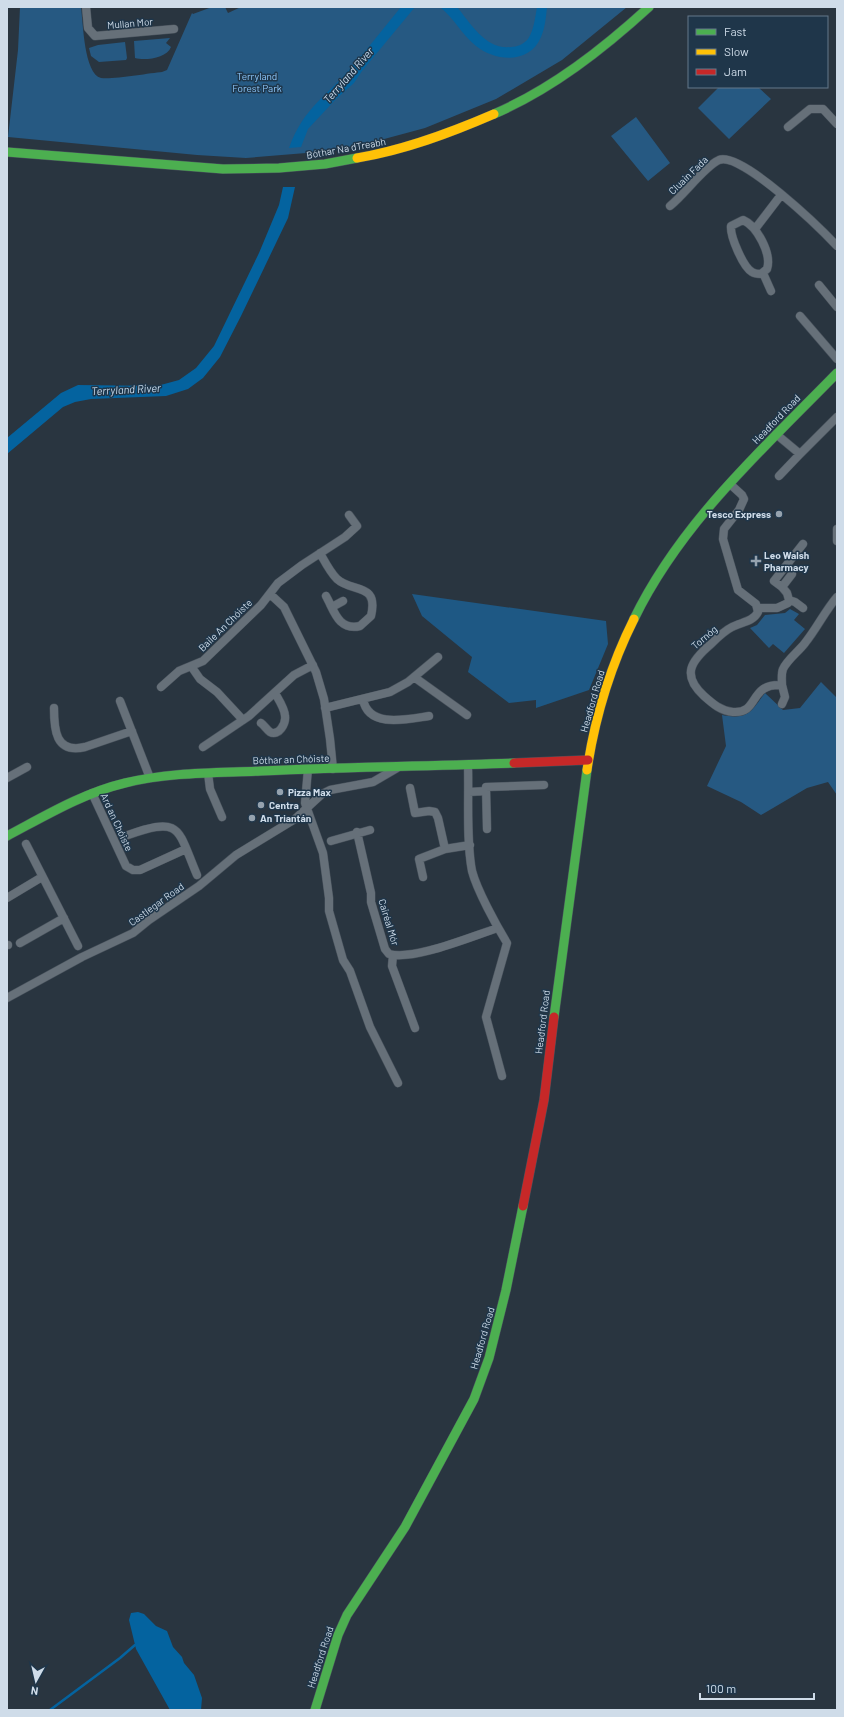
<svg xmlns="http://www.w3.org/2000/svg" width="844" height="1717" font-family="Barlow,sans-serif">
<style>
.green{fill:#265982}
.forest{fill:#1e5884}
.water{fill:#04639f}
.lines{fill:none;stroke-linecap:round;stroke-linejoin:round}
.stream{stroke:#04639f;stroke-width:2.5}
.street-casing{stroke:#48525c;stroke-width:9}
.fast-casing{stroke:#48525c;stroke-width:10}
.slow-casing{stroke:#48525c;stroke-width:10}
.jam-casing{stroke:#48525c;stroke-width:10}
.street{stroke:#667079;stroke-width:8}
.fast{stroke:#4caf50;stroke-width:9}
.slow{stroke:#ffc107;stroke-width:9}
.jam{stroke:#c62828;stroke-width:9}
.poi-dot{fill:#95a2ae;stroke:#1f364a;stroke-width:1.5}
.labels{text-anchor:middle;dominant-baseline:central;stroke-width:3;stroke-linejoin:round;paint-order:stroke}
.street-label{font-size:10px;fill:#cfdce9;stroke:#1f364a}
.park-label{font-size:10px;fill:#8ec8fc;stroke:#1f364a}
.poi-label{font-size:10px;font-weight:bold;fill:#cfdce9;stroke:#1f364a;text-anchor:start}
.water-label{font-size:11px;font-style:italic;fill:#c8dbed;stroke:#1f364a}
</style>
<rect width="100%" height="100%" fill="#293540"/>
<!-- green -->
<path class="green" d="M20 7H81C83 22 84 74 101 78 111 80 150 73 162 72L167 70 192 13 193 14 212 7H225L228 13 241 7H627L562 60 496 99 425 128 362 145 306 153 246 158 197 155 8 137 18 50Z
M170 38 166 43 171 47C167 58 145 61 135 58L134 41Z
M125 42 127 58 126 60 99 62 91 56 89 48 98 45Z
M719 87H758L771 99 729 139 698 108Z
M636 117 670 163 648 181 611 136Z
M790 609 799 614 794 620 805 629 784 653 773 644 769 648 750 628 757 625 765 615 785 613Z
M821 682 837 698V795L828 782 807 788 761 815 741 802 707 786 726 746 722 715C748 720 751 712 765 693L783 710 800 708Z"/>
<!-- forest -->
<path class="forest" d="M412 594 606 621 608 644 589 690 536 708V700L509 703 468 672 472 657 422 616Z"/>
<!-- water -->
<path class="water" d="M401 7H415L362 71 354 83 336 99 308 129 301 147 289 148C304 106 328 96 354 64 370 46 385 26 401 7Z
M440 7H457C471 24 486 50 511 47 517 47 524 44 528 39 534 30 535 18 537 7H547C546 17 545 28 541 37 530 64 496 62 476 46 462 35 454 18 440 7Z
M283 187H295L288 218 241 316 220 357 203 378 188 389 166 396 91 399 75 402 63 407 7 454V438L61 393 78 385 157 386 179 380 196 368 214 346 259 253 279 205Z
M138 1612 144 1614 156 1626 167 1631 173 1647 182 1657 184 1663 194 1675 202 1698 201 1710H170L136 1649 129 1620 131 1613Z"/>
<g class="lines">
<!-- stream -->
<path class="stream" d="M50 1710 120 1658 135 1645"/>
<defs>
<path id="street" d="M86 7 88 28 95 36 174 29
M788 127 810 109H823L837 124
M670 206C685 194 704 167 719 160 741 151 821 229 837 246
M743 220C757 226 772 254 767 269L761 274C758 274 755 274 752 272 743 267 730 236 731 226Z
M755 229 781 195
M763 273 771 291
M819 285 837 307
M800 316 837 359
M776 434 800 454 837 417
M779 476 800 454
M730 484 742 495 744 499 739 510 724 529 723 539 738 590 756 604 758 612C753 622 741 622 732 627 724 631 717 638 711 644 691 661 681 675 704 696 713 704 721 711 733 712 760 714 748 683 782 685L785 697 782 704
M837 529V541
M320 553C325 562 330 572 337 579 352 593 379 582 371 616L360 626C338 631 334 610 326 596
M782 587 774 581 803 544
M270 594 284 607 316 672 324 699 330 739 333 769
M789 600 795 602 803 608
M332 607 343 601
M758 608H777L788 603 789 600 787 593 782 587 792 574
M191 666 200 679 217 692 243 720
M414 677 467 715
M782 685C782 680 781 674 783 669 787 660 799 651 805 643 817 628 825 611 837 597
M161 687 179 671 203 661 261 605 278 583 302 565 345 537 357 526 349 515
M363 699C368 729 408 719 429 716
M120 701 150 778
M54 708C54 729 55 754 85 747L132 731
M325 708 390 692 408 682 438 657
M261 723C264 725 267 730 270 732 279 737 286 723 285 716 285 709 279 700 275 693
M203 747 249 716 294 675 313 665
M468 765C469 797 466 840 472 871 477 890 496 925 507 943L486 1017 502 1076
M308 769 305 803 323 853 329 898V911L343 960 350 971 370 1027 398 1083
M208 773 210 789 222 817
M7 778 27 767
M410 788 415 813 429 811 435 812 438 818 445 849
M469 792 486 791
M92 793 126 866 133 870H140L186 849
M487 829 486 787 544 785
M357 832 371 893V902L385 949 389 954C414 961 472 936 498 928
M128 835C182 816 177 828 197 875
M331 841 370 830
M26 844 78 946
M423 877 419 859 445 849 470 845
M7 898 42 877
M20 943 64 918
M7 945H8
M393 955 392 966 415 1028
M7 998 82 957 133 933 149 920 199 886 236 855 295 819 322 794 330 790 373 782 397 768"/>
<path id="fast" d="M494 114C552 89 603 49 649 7
M7 152 223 169 279 168 325 164 357 158
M634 619C681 522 763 449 837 373
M7 836C45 816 83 793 125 783 169 772 216 773 261 771 345 767 430 766 514 763
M554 1017 587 770
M315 1710 338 1635 347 1615 405 1527 474 1399 489 1358 506 1290 523 1206"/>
<path id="slow" d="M357 158C405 150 450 133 494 114
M587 770C595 717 610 667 634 619"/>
<path id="jam" d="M514 763 588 760
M523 1206 544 1100 554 1017"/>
</defs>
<!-- street casing -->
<use href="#street" class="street-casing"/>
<!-- fast casing -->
<use href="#fast" class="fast-casing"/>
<!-- slow casing -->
<use href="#slow" class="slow-casing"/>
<!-- jam casing -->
<use href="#jam" class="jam-casing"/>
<!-- street -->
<use href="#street" class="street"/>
<!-- fast -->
<use href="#fast" class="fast"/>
<!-- slow -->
<use href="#slow" class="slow"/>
<!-- jam -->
<use href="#jam" class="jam"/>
</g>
<!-- markers -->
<g class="poi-dot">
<circle cx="779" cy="514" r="4"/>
<path d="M754 555h4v4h4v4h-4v4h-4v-4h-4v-4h4z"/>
<circle cx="280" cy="792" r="4"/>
<circle cx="261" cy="805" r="4"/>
<circle cx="252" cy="818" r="4"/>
</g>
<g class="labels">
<!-- street labels -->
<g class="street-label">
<text transform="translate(130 23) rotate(-5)">Mullan Mor</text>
<text transform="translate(346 148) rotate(-10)">Bóthar Na dTreabh</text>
<text transform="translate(688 175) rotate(-44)">Cluain Fada</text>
<text transform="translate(776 419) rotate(-46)">Headford Road</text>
<text transform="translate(225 625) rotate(-44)">Baile An Chóiste</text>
<text transform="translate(704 637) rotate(-41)">Tornóg</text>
<text transform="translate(592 701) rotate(-74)">Headford Road</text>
<text transform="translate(291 759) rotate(-2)">Bóthar an Chóiste</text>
<text transform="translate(117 822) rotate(65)">Ard an Chóiste</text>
<text transform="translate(156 904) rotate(-36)">Castlegar Road</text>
<text transform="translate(389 922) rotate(73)">Cairéal Mór</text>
<text transform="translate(542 1022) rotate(-83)">Headford Road</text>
<text transform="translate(482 1338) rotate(-74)">Headford Road</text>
<text transform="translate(320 1657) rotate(-72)">Headford Road</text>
</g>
<!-- park labels -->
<g class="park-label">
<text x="257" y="76">Terryland<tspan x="257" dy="12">Forest Park</tspan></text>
</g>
<!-- poi labels -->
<g class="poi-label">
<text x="771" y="514" text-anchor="end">Tesco Express</text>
<text x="764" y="555">Leo Walsh<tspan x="764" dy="12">Pharmacy</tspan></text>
<text x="288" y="792">Pizza Max</text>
<text x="269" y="805">Centra</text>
<text x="260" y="818">An Triantán</text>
</g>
<!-- water labels -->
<g class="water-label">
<text transform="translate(348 75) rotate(-49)">Terryland River</text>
<text transform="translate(126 389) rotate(-3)">Terryland River</text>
</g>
</g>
<!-- border -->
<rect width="844" height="1717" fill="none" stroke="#cfdce9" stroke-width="16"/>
<!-- legend -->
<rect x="688" y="16" width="140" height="72" fill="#1f364a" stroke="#65788a"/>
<rect x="696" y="29" width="20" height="6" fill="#4caf50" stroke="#65788a"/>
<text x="724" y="36" font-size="12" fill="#cfdce9">Fast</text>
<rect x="696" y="49" width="20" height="6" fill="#ffc107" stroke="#65788a"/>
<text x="724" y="56" font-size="12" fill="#cfdce9">Slow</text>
<rect x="696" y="69" width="20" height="6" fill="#c62828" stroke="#65788a"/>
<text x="724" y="76" font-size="12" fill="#cfdce9">Jam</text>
<!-- north arrow -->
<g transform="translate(36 1681) rotate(188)" stroke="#1f364a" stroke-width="3" paint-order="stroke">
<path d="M0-3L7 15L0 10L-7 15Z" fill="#cfdce9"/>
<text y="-6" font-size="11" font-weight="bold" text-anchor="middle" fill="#cfdce9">N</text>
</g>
<!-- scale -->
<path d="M700 1693v6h114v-6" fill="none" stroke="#cfdce9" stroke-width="2"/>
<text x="706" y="1693" font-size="12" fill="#cfdce9" stroke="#1f364a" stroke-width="3" paint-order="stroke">100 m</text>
</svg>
